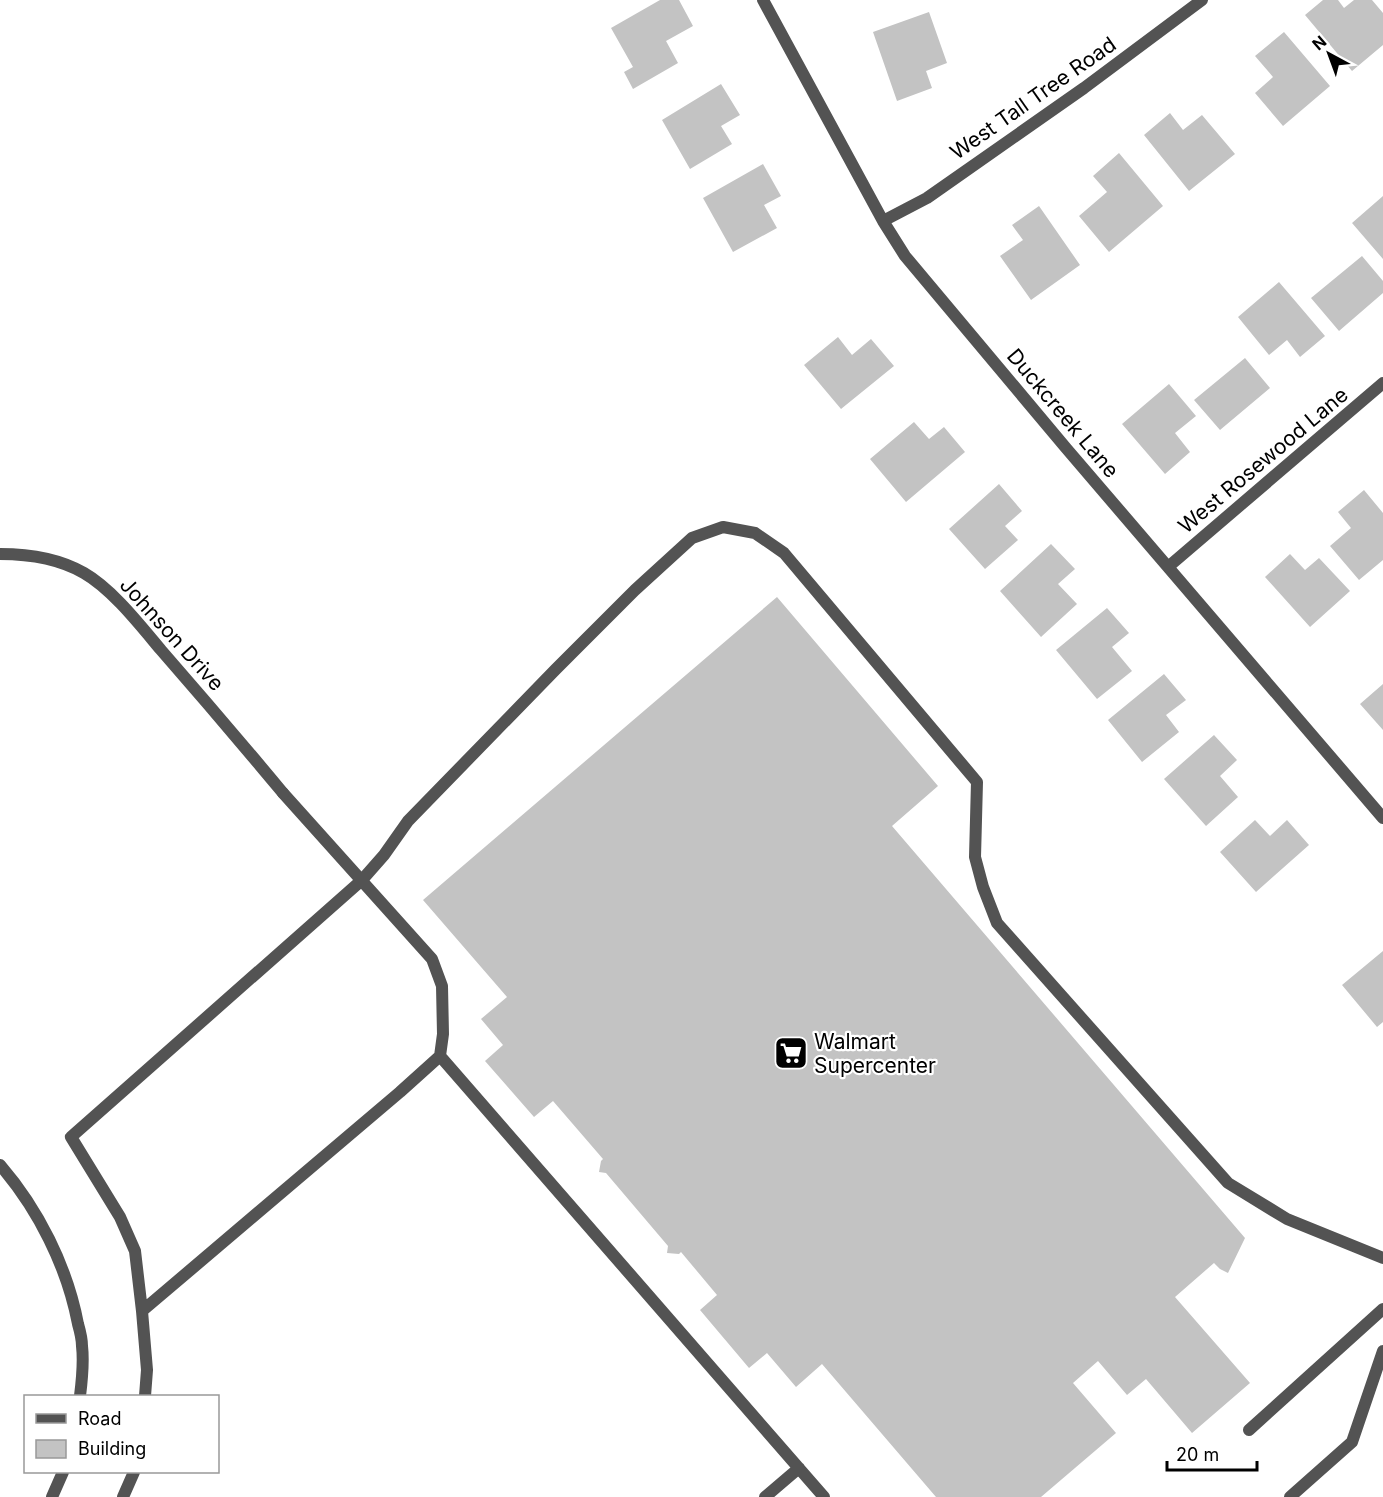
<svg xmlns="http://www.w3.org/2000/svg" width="1383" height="1497" font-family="Inter,sans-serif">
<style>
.building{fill:#c3c3c3}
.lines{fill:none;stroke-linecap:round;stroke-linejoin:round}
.service{stroke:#535353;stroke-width:12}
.minor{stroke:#535353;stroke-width:12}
.labels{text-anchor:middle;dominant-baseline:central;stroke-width:4.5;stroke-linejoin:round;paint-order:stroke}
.street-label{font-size:21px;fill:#000;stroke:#fff}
.poi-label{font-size:21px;fill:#000;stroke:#fff;text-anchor:start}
</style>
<rect width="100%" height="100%" fill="#fff"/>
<!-- building -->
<path class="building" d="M660 0H679L693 26 666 41 678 63 633 89 624 72 633 67 611 28Z
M1323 0H1338L1344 8 1354 0H1372L1383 13V45L1352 71 1305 15Z
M929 12 947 63 926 71 932 88 897 101 873 32Z
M1284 32 1330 86 1283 126 1255 93 1273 77 1255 56Z
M721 84 740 115 721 126 732 144 690 169 662 120Z
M1170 113 1183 130 1202 115 1235 154 1189 191 1144 135Z
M1119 153 1163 206 1109 252 1079 216 1107 192 1093 176Z
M763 164 781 196 764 205 777 228 733 252 703 198Z
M1383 196V259L1352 223Z
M1039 206 1080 265 1031 300 1000 256 1023 240 1012 225Z
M1362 256 1383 281V293L1339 331 1311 298Z
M1279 282 1325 336 1300 357 1287 340 1269 355 1238 317Z
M838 337 852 355 871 339 894 366 841 409 804 365Z
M1245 358 1270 388 1220 430 1194 400Z
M1169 384 1196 416 1175 433 1190 452 1165 474 1122 424Z
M914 422 929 439 944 427 965 452 906 502 870 459Z
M999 484 1022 511 1005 526 1018 540 985 569 949 529Z
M1364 490 1383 513V560L1359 580 1330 546 1351 528 1338 512Z
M1051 544 1075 569 1058 584 1077 604 1041 637 1000 591Z
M1290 554 1305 570 1319 558 1350 591 1310 627 1265 577Z
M777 597 938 786 892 826 1245 1238 1228 1273 1220 1269 1214 1263 1175 1297 1250 1383 1192 1433 1146 1379 1127 1395 1098 1361 1073 1383 1116 1433 1041 1497H936L822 1364 796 1387 767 1353 749 1368 700 1310 717 1295 681 1252 679 1254 667 1253 668 1246 606 1173 599 1172 601 1161 603 1159 553 1101 534 1117 485 1061 503 1045 481 1019 507 997 423 900Z
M1107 608 1129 633 1112 647 1132 671 1097 699 1056 650Z
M1164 674 1186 700 1166 715 1179 732 1142 762 1108 720Z
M1383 684V730L1360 704Z
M1214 735 1237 760 1220 776 1238 797 1206 826 1164 779Z
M1255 820 1270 836 1287 820 1309 845 1256 892 1220 852Z
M1383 951V1022L1377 1027 1342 985Z"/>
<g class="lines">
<!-- service -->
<path class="service" d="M283 793 432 959 442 986 443 1034 440 1056 824 1497
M142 1311 400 1092 440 1056
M145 1396 147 1370 142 1311 135 1251 120 1217 71 1137 362 880 384 855 408 821 556 669 635 590 692 538 723 527 755 533 784 553 977 782 975 857 983 887 997 923 1228 1183 1287 1219 1383 1258
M1249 1430 1383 1309
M123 1497 134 1472
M765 1497 799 1468
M1290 1497 1352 1442 1383 1351"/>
<!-- minor -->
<path class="minor" d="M763 0 883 221 905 256 1066 448 1383 818
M883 221 927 198 1084 88 1202 0
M0 554C29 554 58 558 84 573 112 589 140 625 161 650 202 697 243 745 283 793
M1168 567 1383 383
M0 1165C38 1209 67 1266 78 1324 80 1331 82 1339 82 1346 84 1363 82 1380 80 1396
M52 1497 63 1472"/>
</g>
<!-- icons -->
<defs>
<symbol id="supermarket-square" viewBox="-11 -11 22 22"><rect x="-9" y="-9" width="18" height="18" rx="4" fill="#000" stroke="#fff"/><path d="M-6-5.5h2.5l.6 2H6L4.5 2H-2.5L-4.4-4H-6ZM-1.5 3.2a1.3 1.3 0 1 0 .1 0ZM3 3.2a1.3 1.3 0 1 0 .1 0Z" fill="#fff"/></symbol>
</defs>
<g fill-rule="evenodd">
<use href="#supermarket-square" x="772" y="1034" width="38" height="38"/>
</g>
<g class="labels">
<!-- street labels -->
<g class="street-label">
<text transform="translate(1033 98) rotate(-35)">West Tall Tree Road</text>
<text transform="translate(1063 413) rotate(50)">Duckcreek Lane</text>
<text transform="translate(1263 460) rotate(-40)">West Rosewood Lane</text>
<text transform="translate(172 634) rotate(48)">Johnson Drive</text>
</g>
<!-- poi labels -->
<g class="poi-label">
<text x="814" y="1041">Walmart<tspan x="814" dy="24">Supercenter</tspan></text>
</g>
</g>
<!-- legend -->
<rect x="24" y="1395" width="195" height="78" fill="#ffffff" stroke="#999999" stroke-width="1.5"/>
<rect x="36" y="1414" width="30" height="9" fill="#535353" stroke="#999999" stroke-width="1.5"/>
<text x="78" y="1425" font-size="18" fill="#000000">Road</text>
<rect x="36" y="1440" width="30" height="18" fill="#c3c3c3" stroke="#999999" stroke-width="1.5"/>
<text x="78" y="1455" font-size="18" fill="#000000">Building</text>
<!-- north arrow -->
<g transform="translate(1329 54) rotate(319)" stroke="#ffffff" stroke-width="4.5" paint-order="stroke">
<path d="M0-4.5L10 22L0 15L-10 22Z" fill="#000000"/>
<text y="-9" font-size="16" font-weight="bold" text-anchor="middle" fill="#000000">N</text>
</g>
<!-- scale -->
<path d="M1167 1461v9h90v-9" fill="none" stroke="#000000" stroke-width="3"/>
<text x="1176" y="1461" font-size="18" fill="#000000" stroke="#ffffff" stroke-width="4.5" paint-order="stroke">20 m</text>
</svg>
